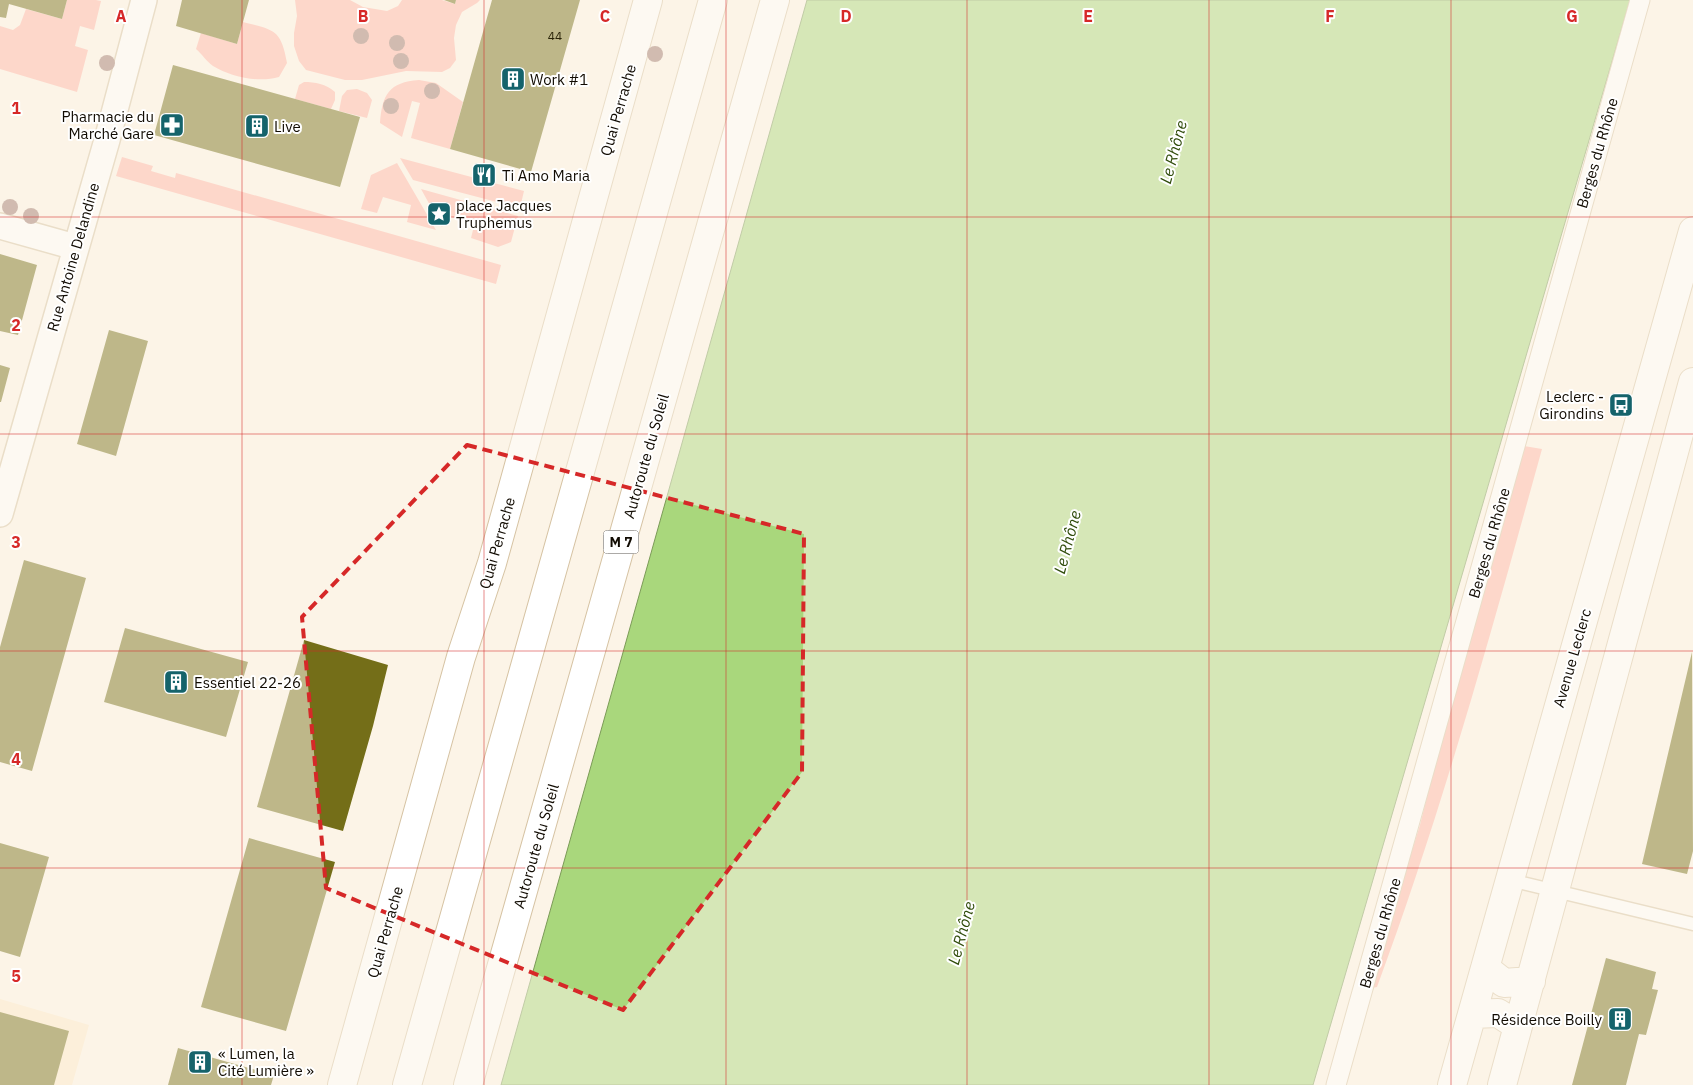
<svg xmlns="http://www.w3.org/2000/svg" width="1693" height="1085" font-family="'IBM Plex Sans',sans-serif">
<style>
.built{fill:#fce9c9}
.green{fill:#ffb4a7}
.water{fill:#a9d77c;stroke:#7b9a57}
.building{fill:#746e18}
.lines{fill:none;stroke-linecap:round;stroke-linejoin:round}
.service-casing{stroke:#d6c3a3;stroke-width:15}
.pedestrian-casing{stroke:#d6c3a3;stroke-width:21}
.minor-casing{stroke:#d6c3a3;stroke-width:28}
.tertiary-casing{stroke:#d6c3a3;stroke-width:30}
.primary-casing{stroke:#d6c3a3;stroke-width:30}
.trunk-casing{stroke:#d6c3a3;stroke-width:30}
.service{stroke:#fff;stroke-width:12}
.pedestrian{stroke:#fff;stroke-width:19}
.minor{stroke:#fff;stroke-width:25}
.tertiary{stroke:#fff;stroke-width:28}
.primary{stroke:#fff;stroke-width:28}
.trunk{stroke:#fff;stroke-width:28}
.tree{fill:#9d776d}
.marked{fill:none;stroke:#d62828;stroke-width:4;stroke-dasharray:10 6;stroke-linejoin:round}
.grid{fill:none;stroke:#d62828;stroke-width:1;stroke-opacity:0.55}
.labels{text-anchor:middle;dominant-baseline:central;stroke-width:4;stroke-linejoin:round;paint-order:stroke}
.number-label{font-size:12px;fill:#2a2408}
.shield{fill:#fff;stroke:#58544e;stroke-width:1}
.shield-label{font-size:14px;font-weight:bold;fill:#110b02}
.poi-label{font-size:15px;fill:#110b02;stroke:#fff;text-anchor:start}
.street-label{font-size:15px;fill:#110b02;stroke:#fff}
.water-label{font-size:16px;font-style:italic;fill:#304c0b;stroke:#fff}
.grid-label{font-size:16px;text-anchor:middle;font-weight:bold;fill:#d62828;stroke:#fff;stroke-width:4;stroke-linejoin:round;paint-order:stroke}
</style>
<rect width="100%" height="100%" fill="#fcf4e7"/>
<!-- built -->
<path class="built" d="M0 999 89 1025 72 1085H0Z"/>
<!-- green -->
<path class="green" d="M67 0H96L101 1 94 30 80 26 75 46 88 50 77 92 0 69V26L13 30 20 25 26 9 62 19Z
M295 0H350L363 7 387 11 398 6 402 0H442L455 4 456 0H480L477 3 462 12 456 25 454 38 456 60 450 68 442 72 406 71 362 80H345L306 70 299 61 294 46V33L297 16Z
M243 22C274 30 281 29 287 63L279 77C259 83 231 77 213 66 207 62 202 54 196 49L201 33 237 44Z
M419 80 436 83 463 102 450 149 411 138 420 103 412 101 402 137 380 123C382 95 389 82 419 80Z
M304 82C315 82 326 84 335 92V100L331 109 295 99 299 85Z
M357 89 367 93 372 100 367 118 339 111 342 96 347 90Z
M122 157 153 166 151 171 175 178 176 173 501 265 496 284 116 176Z
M400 158 524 191 520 208 413 180Z
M397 163 436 230 407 222 411 205 383 197 377 213 361 209 371 175Z
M421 189 518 216 511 242 498 247 471 238 475 222 446 216 442 227Z
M1524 446 1542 449C1492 630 1442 811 1377 987L1372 988 1393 911 1420 825 1451 700Z"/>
<!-- water -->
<path class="water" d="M807 0H1630L1313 1085H501Z"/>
<!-- building -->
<path class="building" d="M0 0H67L62 19 9 4 6 18 0 17Z
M182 0H249L237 44 176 26Z
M444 0H456L455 4Z
M492 0H580L531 172 450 149Z
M173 65 360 117 340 187 154 135Z
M0 254 37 265 18 335 0 331Z
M109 330 148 341 116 456 77 444Z
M0 365 10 368 1 402H0Z
M24 560 86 578 32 771 0 762V647Z
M125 628 248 662 226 737 104 702Z
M304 640 388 665 373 726 343 831 257 807Z
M1692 652 1693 851 1687 874 1642 864Z
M249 838 335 862 286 1031 201 1007Z
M0 843 49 857 20 957 0 951Z
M1606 958 1656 972 1652 989 1658 990 1646 1035 1639 1034 1626 1085H1572Z
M0 1012 69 1031 54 1085H0Z
M178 1048 274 1075 271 1085H168Z"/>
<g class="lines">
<defs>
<path id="service" d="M1510 880 1693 924"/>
<path id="pedestrian" d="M1336 1085 1640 0"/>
<path id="minor" d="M0 226 75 247
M0 514 107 140 144 0"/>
<path id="tertiary" d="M342 1085 461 657 492 563 648 0"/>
<path id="primary" d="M1485 968 1504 983 1531 981
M1472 1014 1498 1013 1518 1026
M1452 1085 1693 231
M1502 1085 1693 382"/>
<path id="trunk" d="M407 1085 713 0
M468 1085 775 0"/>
</defs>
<!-- service casing -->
<use href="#service" class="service-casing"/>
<!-- pedestrian casing -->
<use href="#pedestrian" class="pedestrian-casing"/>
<!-- minor casing -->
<use href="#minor" class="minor-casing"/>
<!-- tertiary casing -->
<use href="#tertiary" class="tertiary-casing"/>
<!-- primary casing -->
<use href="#primary" class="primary-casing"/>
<!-- trunk casing -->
<use href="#trunk" class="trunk-casing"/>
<!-- service -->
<use href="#service" class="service"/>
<!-- pedestrian -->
<use href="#pedestrian" class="pedestrian"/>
<!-- minor -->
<use href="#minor" class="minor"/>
<!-- tertiary -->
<use href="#tertiary" class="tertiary"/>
<!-- primary -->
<use href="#primary" class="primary"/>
<!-- trunk -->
<use href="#trunk" class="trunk"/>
</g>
<!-- trees -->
<g class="tree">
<circle cx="361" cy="36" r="8"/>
<circle cx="397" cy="43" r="8"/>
<circle cx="655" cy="54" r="8"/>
<circle cx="401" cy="61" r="8"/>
<circle cx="107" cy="63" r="8"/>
<circle cx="432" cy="91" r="8"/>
<circle cx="391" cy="106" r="8"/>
<circle cx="10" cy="207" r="8"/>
<circle cx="31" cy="216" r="8"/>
</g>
<!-- marked area -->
<path d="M0 0H1693V1085H0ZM467 445 804 534 802 772 623 1010 326 888 302 617Z" fill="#fcf4e7" fill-opacity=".55" fill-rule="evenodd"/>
<path class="marked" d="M467 445 804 534 802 772 623 1010 326 888 302 617Z"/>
<!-- grid -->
<path class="grid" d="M242 0V1085M484 0V1085M726 0V1085M967 0V1085M1209 0V1085M1451 0V1085M0 217H1693M0 434H1693M0 651H1693M0 868H1693"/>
<!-- icons -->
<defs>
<symbol id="building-square" viewBox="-11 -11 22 22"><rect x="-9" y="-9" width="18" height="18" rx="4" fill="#15636b" stroke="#fff"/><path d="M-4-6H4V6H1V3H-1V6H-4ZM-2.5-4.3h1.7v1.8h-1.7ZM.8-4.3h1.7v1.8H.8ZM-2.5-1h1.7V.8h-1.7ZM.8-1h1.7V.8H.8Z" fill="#fff"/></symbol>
<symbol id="pharmacy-square" viewBox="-11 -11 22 22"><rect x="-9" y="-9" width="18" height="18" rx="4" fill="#15636b" stroke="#fff"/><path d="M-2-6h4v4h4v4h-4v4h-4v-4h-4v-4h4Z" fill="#fff"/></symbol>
<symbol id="restaurant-square" viewBox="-11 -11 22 22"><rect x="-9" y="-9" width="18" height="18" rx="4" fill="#15636b" stroke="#fff"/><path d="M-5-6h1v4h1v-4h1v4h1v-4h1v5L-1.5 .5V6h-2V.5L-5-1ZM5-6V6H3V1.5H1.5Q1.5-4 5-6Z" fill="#fff"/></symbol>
<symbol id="sight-square" viewBox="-11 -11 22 22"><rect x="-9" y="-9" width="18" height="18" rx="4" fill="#15636b" stroke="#fff"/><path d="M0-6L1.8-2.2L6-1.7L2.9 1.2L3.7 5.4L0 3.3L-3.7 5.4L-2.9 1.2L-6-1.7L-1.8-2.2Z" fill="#fff"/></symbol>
<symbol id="bus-square" viewBox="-11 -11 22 22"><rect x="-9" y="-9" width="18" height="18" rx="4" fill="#15636b" stroke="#fff"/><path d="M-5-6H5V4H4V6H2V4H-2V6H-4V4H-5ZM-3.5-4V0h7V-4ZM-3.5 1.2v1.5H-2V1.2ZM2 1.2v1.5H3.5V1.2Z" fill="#fff"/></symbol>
</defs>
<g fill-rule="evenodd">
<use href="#building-square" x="499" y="65" width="28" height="28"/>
<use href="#pharmacy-square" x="158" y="111" width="28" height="28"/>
<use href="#building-square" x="243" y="112" width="28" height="28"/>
<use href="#restaurant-square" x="470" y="161" width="28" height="28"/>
<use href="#sight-square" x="425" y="200" width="28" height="28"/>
<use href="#bus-square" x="1607" y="391" width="28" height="28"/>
<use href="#building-square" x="162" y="668" width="28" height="28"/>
<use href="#building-square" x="1606" y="1005" width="28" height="28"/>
<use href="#building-square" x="186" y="1048" width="28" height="28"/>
</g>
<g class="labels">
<!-- number labels -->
<g class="number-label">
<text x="555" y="35">44</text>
</g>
<!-- shield labels -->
<rect class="shield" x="603.5" y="530.5" width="35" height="23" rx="4"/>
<g class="shield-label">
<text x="621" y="542">M 7</text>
</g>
<!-- poi labels -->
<g class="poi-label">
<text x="530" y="79">Work #1</text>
<text x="154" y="116" text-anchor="end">Pharmacie du<tspan x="154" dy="17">Marché Gare</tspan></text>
<text x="274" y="126">Live</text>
<text x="502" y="175">Ti Amo Maria</text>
<text x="456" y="205">place Jacques<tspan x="456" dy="17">Truphemus</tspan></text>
<text x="1604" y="396" text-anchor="end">Leclerc -<tspan x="1604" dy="17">Girondins</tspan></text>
<text x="194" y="682">Essentiel 22-26</text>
<text x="1602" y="1019" text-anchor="end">Résidence Boilly</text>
<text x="218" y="1053">« Lumen, la<tspan x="218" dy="17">Cité Lumière »</tspan></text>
</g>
<!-- street labels -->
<g class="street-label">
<text transform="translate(618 110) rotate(-74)">Quai Perrache</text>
<text transform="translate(1597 153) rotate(-74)">Berges du Rhône</text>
<text transform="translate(73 257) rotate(-74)">Rue Antoine Delandine</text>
<text transform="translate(646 456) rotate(-74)">Autoroute du Soleil</text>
<text transform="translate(497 543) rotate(-74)">Quai Perrache</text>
<text transform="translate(1489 543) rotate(-74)">Berges du Rhône</text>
<text transform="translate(1572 658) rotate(-74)">Avenue Leclerc</text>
<text transform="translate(536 846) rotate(-74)">Autoroute du Soleil</text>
<text transform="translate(385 932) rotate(-74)">Quai Perrache</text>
<text transform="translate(1380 933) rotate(-74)">Berges du Rhône</text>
</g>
<!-- water labels -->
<g class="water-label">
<text transform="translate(1173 152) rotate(-75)">Le Rhône</text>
<text transform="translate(1067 542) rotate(-75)">Le Rhône</text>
<text transform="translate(961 933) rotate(-75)">Le Rhône</text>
</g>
</g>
<g class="grid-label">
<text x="121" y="22">A</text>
<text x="363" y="22">B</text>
<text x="605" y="22">C</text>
<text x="846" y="22">D</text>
<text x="1088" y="22">E</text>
<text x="1330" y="22">F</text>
<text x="1572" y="22">G</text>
<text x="16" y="114">1</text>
<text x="16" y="331">2</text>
<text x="16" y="548">3</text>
<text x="16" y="765">4</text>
<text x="16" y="982">5</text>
</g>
</svg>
